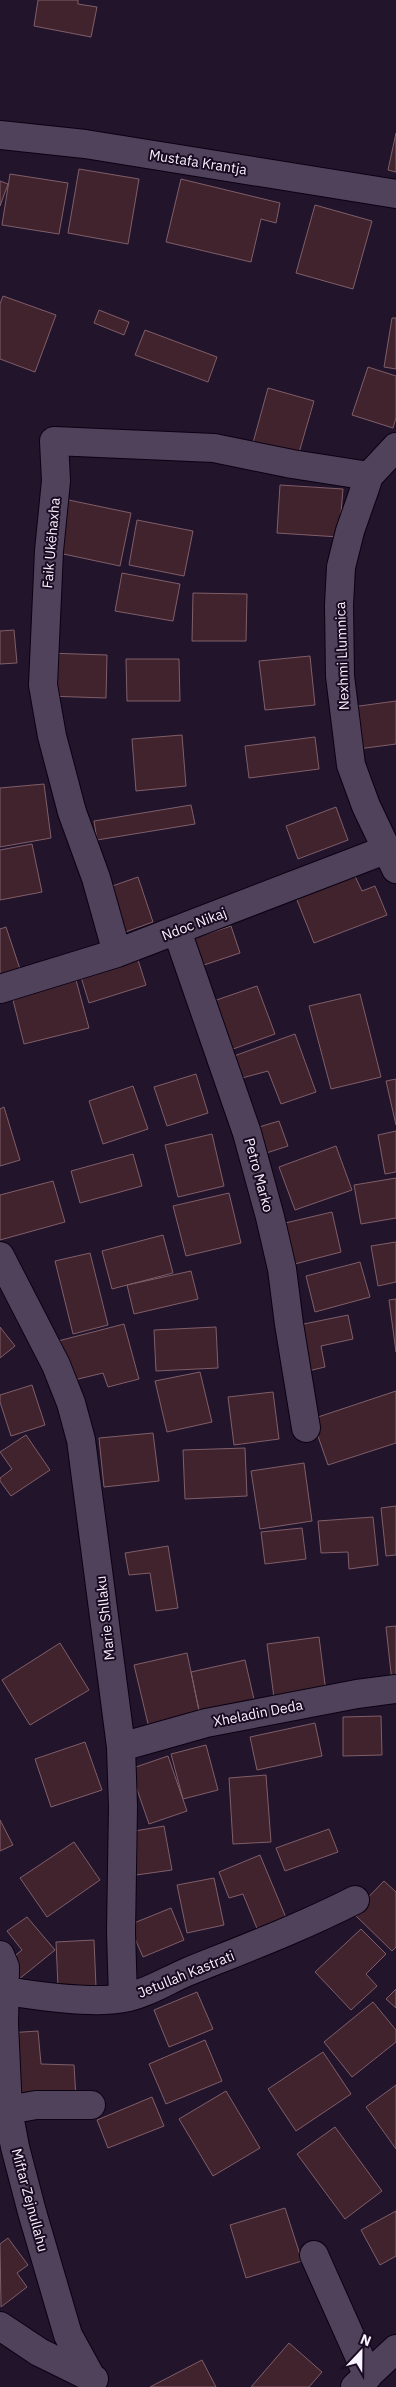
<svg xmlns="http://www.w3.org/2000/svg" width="396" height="2387" font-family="'IBM Plex Sans',sans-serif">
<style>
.building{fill:#41232e;stroke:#7f5e69}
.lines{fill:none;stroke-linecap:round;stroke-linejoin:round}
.minor-casing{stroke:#0b0213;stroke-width:30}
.minor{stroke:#51425c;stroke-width:28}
.labels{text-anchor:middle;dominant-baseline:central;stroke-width:4;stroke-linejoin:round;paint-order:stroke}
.street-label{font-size:14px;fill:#f8f1fe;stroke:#190b21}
</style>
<rect width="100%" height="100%" fill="#22142b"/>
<!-- building -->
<path class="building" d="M38 0H78V4L97 7 91 37 34 26Z
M396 133V172L388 170Z
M79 169 139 179 128 244 68 233Z
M10 174 68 183 59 234 2 225Z
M181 179 280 203 276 223 261 219 251 262 166 242Z
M0 181 8 184 0 206Z
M315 205 372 221 353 289 296 273Z
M3 296 56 315 35 372 0 359V304Z
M99 310 129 322 124 335 94 323Z
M392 318H396V369L384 367Z
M145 330 217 357 208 382 135 355Z
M368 367 396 376V418L393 428 352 415Z
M268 388 314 401 296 463 251 450Z
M280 485 343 489 339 537 277 533Z
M64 499 131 513 120 566 54 552Z
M137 520 193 531 184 576 129 565Z
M122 573 180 584 173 621 115 611Z
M193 593 247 594 246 641H192Z
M14 630 17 663 0 664V631Z
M48 653 107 655 106 698 46 696Z
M310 656 315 705 265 710 259 661Z
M126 659H179L180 701H127Z
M396 701V744L358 749 352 707Z
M182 735 186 786 136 791 132 739Z
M315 737 319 769 249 778 245 746Z
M44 784 51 838 0 847V788Z
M191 805 195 824 97 840 94 821Z
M336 807 348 840 298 859 286 826Z
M32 844 42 892 0 900V850Z
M353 872 362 891 375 886 387 915 314 943 295 895Z
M138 877 153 922 117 935 101 890Z
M231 926 240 953 192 969 183 942Z
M6 927 21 972 0 979V929Z
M138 960 146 985 89 1003 81 977Z
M76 980 89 1028 24 1044 12 996Z
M257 986 275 1034 222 1053 205 1004Z
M360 994 381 1077 331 1089 309 1006Z
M295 1034 316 1092 281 1104 268 1071 242 1078 234 1056Z
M196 1074 208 1113 167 1126 154 1087Z
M396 1079V1125L386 1081Z
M133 1086 148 1129 103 1144 89 1101Z
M4 1107 20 1160 0 1166V1109Z
M279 1121 288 1146 257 1156 249 1130Z
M396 1131V1172L385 1174 378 1135Z
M212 1134 224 1186 178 1197 165 1145Z
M336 1146 352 1190 295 1210 279 1167Z
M133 1154 142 1186 80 1203 71 1171Z
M396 1178V1218L361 1224 354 1185Z
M53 1181 65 1222 0 1240V1195Z
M229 1193 241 1243 186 1256 173 1206Z
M332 1212 341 1252 291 1265 281 1224Z
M163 1235 173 1273 112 1289 102 1251Z
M396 1242V1282L378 1286 371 1246Z
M90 1253 108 1325 73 1334 55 1261Z
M360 1262 370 1297 315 1312 306 1276Z
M191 1271 198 1299 134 1314 127 1285Z
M396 1299V1352L389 1300Z
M348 1315 353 1339 321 1346 325 1367 304 1372 294 1326Z
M124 1324 139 1379 108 1387 103 1373 70 1381 58 1341Z
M0 1327 15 1346 0 1358Z
M216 1327 218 1368 156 1371 154 1330Z
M200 1372 212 1422 167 1432 155 1381Z
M32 1385 45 1425 11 1436 0 1402V1395Z
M396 1391V1443L328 1465 312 1419Z
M273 1392 279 1439 234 1445 228 1397Z
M153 1433 159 1481 104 1487 99 1438Z
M26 1435 50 1470 11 1496 0 1481V1478L12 1469 0 1452Z
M245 1448 247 1496 185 1499 183 1450Z
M304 1463 312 1521 260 1529 251 1471Z
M396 1506V1555L386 1556 381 1508Z
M373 1517 378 1565 349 1569 348 1552 321 1553 318 1521Z
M302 1528 306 1559 265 1564 261 1532Z
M168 1546 178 1608 156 1611 150 1573 129 1575 125 1553Z
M396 1626V1681L392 1682 386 1627Z
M319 1637 326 1692 274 1698 267 1644Z
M60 1643 89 1690 30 1725 2 1680Z
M187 1653 201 1720 150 1732 134 1665Z
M245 1660 256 1708 201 1720 191 1672Z
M381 1716 382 1755 343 1756V1717Z
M315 1723 322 1756 257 1770 250 1737Z
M85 1742 102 1790 51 1807 35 1759Z
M206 1745 218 1790 183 1799 171 1754Z
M168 1756 187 1811 149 1824 130 1769Z
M266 1775 271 1842 233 1844 229 1778Z
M0 1820 13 1845 0 1851Z
M164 1826 172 1870 136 1875 129 1832Z
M329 1829 338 1852 285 1871 276 1848Z
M74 1842 100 1880 47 1917 20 1878Z
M260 1855 287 1920 258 1931 243 1894 229 1898 219 1872Z
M214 1878 224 1925 187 1933 177 1885Z
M384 1881 396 1892V1947L392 1951 353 1913Z
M171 1908 184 1940 143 1957 129 1925Z
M27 1917 55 1950 18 1980 6 1963 22 1950 7 1931Z
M361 1929 386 1954 366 1974 377 1986 351 2010 315 1972Z
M94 1940 96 1987H58L56 1942Z
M396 1989V2008L386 1999Z
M197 1992 213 2029 169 2047 154 2010Z
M373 2002 396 2030V2042L352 2077 324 2042Z
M38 2031 41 2064 74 2065 76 2098 12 2102 7 2033Z
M205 2040 222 2081 166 2104 149 2064Z
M323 2052 351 2094 296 2131 268 2089Z
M396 2085V2149L366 2107Z
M226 2091 260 2148 213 2176 179 2119Z
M152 2097 164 2126 108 2148 97 2120Z
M335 2127 382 2191 345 2219 297 2154Z
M285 2208 302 2261 246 2278 230 2225Z
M396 2211V2256L380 2265 361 2230Z
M8 2238 28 2265 17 2273 27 2287 1 2307 0 2244Z
M289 2343 322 2372 309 2387H251Z
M202 2360 216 2387H150Z"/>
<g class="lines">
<defs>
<path id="minor" d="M0 135 85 144 396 194
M396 447 369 476 365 488 350 531 341 567 339 605 340 676 351 765 366 806 396 869
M177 931 247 1133 270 1217 282 1269 289 1324 306 1428
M117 953 96 878 72 812 52 736 43 685 49 551 56 481 54 441 214 448 292 464 369 476
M0 989 117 953 385 850
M0 1256 56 1365 71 1403 81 1440 121 1747 123 1807 121 1932 123 1998
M121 1747 206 1723 357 1694 396 1689
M0 1955 5 1967 4 2024 8 2110 15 2147 32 2212 68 2335 91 2377
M6 1991C38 1996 92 2004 124 1998 146 1994 166 1981 187 1972 244 1949 300 1928 355 1900
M8 2110 36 2105H91
M314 2255 368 2376
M0 2326 39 2352 94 2379
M355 2387 396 2349"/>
</defs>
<!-- minor casing -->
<use href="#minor" class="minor-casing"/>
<!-- minor -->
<use href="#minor" class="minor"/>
</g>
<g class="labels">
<!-- street labels -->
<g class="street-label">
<text transform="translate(198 162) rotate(9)">Mustafa Krantja</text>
<text transform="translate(51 543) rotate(-85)">Faik Ukëhaxha</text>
<text transform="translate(342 656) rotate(-92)">Nexhmi Llumnica</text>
<text transform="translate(194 924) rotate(-21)">Ndoc Nikaj</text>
<text transform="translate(259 1175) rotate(75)">Petro Marko</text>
<text transform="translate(105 1618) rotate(-96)">Marie Shllaku</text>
<text transform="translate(258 1713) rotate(-11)">Xheladin Deda</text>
<text transform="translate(186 1974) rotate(-22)">Jetullah Kastrati</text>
<text transform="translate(30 2200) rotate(75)">Miftar Zejnullahu</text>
</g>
</g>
<!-- north arrow -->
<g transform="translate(361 2352) rotate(22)" stroke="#190b21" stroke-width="4" paint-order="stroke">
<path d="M0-4L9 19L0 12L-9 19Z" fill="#f8f1fe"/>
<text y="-8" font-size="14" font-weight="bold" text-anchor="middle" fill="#f8f1fe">N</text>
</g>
</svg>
